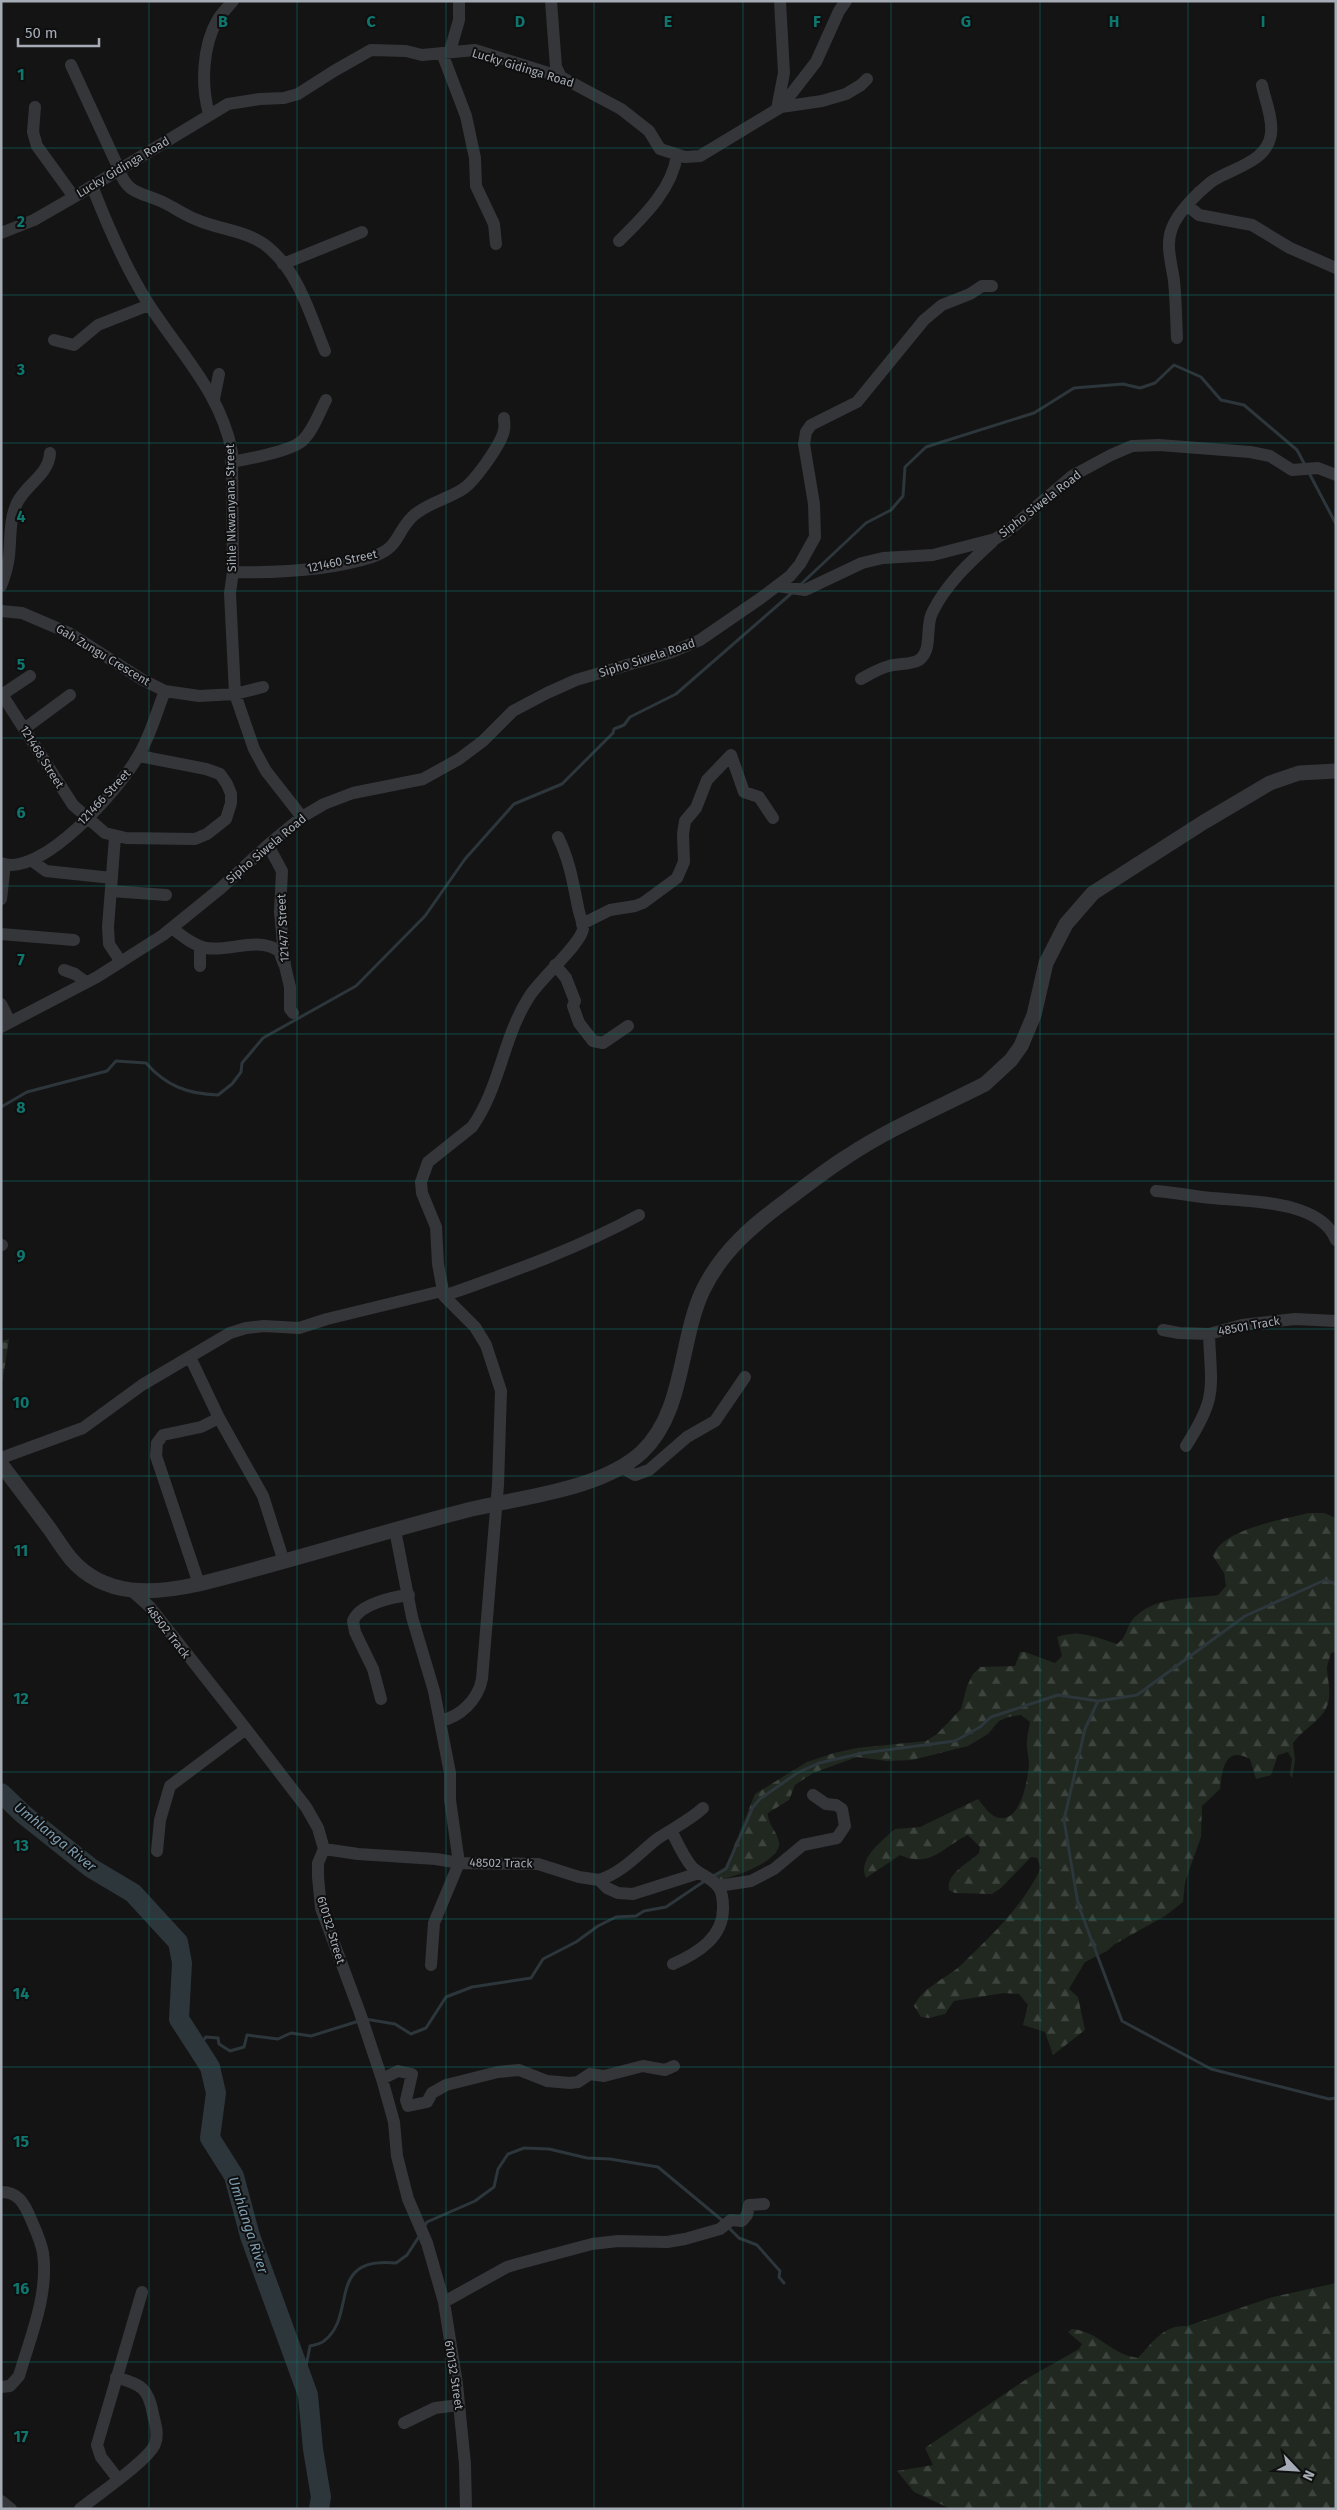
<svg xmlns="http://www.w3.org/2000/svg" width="1337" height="2510" font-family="'Fira Sans',sans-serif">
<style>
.forest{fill:url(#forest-firs)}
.cemetery{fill:url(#cemetery-stones)}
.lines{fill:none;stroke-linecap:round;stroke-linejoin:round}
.stream{stroke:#2c363b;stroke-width:3}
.river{stroke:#2c363b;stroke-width:20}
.minor{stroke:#35363a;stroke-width:12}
.tertiary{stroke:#35363a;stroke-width:15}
.grid{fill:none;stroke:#0f766e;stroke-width:1;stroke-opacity:0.55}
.labels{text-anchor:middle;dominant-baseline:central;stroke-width:4;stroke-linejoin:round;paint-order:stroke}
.street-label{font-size:12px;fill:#a6acb5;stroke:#0f0f10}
.water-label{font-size:14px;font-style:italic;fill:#7d9db0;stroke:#0f0f10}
.grid-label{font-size:16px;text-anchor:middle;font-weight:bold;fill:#0f766e;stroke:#0f0f10;stroke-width:4;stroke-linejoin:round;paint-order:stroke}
</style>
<defs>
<pattern id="forest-firs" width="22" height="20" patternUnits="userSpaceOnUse" patternTransform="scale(1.25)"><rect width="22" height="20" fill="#202820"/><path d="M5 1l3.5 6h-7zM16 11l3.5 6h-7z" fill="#3d443e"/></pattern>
<pattern id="cemetery-stones" width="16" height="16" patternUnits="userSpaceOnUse" patternTransform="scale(1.25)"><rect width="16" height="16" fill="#202820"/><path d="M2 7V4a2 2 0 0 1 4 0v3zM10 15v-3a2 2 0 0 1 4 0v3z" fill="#3d443e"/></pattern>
</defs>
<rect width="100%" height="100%" fill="#141415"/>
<!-- forest -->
<path class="forest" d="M1308 1513H1324L1336 1518V1652L1331 1653C1330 1658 1327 1664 1327 1669 1328 1682 1333 1699 1324 1712 1315 1724 1302 1731 1293 1743L1295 1761 1292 1778 1290 1775 1292 1759 1288 1752 1278 1755 1271 1775 1256 1779 1250 1759C1225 1745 1222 1770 1220 1789L1202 1806 1201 1837 1185 1882 1183 1902 1165 1916 1115 1944 1107 1951 1085 1962 1069 1989 1078 1997 1085 2030 1053 2055 1045 2032 1023 2025 1028 2005 1019 1994 1004 1993 954 2001 945 2014 929 2018 921 2017 914 2006C922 1988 945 1979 960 1966 990 1937 1023 1906 1041 1868L1037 1858 1031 1857 1001 1888 992 1894 955 1893 949 1890C946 1873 969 1863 979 1853L980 1847 968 1835C942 1847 931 1869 900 1855L866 1878C857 1859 882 1841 895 1829L920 1827 978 1799C984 1806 991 1818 1001 1818 1021 1820 1028 1779 1029 1764 1029 1757 1026 1749 1027 1741 1027 1735 1029 1729 1030 1722L1021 1715 1008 1717 999 1721 988 1734 968 1746 912 1760 887 1761 857 1757 813 1773 795 1785 789 1800 768 1813C767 1824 777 1831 779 1842 782 1861 734 1877 720 1880L715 1877V1874L726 1866 755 1794 807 1762 834 1753 857 1748 926 1741 937 1734 961 1709 967 1686 973 1674 980 1667 1015 1666 1020 1652H1025L1055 1663 1062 1656 1057 1637C1079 1629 1096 1637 1117 1644 1128 1637 1126 1624 1136 1616 1157 1596 1192 1599 1218 1595L1226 1586 1224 1573 1213 1556C1222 1529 1282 1520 1308 1513Z
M1336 2283V2509L949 2508 914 2492 897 2471 933 2465 925 2448 1028 2378 1079 2349 1082 2344 1068 2332 1072 2329C1101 2332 1109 2354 1138 2358 1153 2342 1163 2325 1187 2326L1273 2297Z"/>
<!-- cemetery -->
<path class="cemetery" d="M9 1339 2 1384H1V1341Z"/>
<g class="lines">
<!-- stream -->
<path class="stream" d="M1308 471 1336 524
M799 586 866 523 891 510 903 496 905 467 926 447 1034 413 1074 388 1123 384 1140 388 1155 383 1174 365 1201 377 1221 400 1244 405 1297 450 1305 465
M1 1107 27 1092 107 1071 116 1061 146 1063C166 1086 188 1094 218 1095L232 1084 241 1072 242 1063 263 1038 356 986 425 916 465 859 514 804 562 784 613 733 614 729 624 725 630 717 676 694 793 592
M1098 1701 1085 1729 1064 1820 1078 1904 1122 2021 1211 2069 1329 2099 1336 2098
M713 1876 726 1869 753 1807 760 1799 797 1773 819 1763 863 1753 955 1741 980 1727 991 1717 1058 1695 1098 1701 1137 1695 1245 1616 1325 1580 1336 1584
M365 2019 395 2024 411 2034 426 2028 446 1997 472 1987 531 1978 543 1959 576 1942 598 1926 616 1917 636 1916 644 1911 666 1907 706 1880
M197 2048 206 2037 218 2038 219 2044 230 2051 244 2047 247 2035 278 2039 291 2033 311 2036 359 2021
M727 2226 739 2238 757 2245 780 2271 779 2277 784 2283
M424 2227 427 2222 475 2201 494 2187 498 2169 508 2154 524 2148 549 2149 587 2158 610 2159 658 2167 723 2221
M303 2382 310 2346C314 2345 321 2344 324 2341 358 2315 325 2256 396 2263L407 2255 420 2235"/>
<!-- river -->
<path class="river" d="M1 1793 23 1814 91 1868 133 1893 178 1942 182 1963 179 2019 210 2067 216 2093 210 2138 234 2176 250 2236 308 2395 313 2449 321 2497 319 2509"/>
<!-- minor -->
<path class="minor" d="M551 1 556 67 561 77
M450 51 459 20V1
M442 53 466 116 475 158 476 186 494 224 496 244
M71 65 119 169C126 192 138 192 158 200 171 205 182 214 195 219 219 230 248 230 269 248 299 273 311 317 325 351
M35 107 33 132 37 146 74 197
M781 107 816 62 839 11 846 1
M777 109 784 73 780 1
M209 114C201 86 202 46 218 19 222 13 228 7 233 1
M92 186C108 227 125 267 148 303 180 353 221 393 232 452L233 572 230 593 235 694 254 749 266 771 302 817
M1188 206 1199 215 1252 225 1290 248 1336 268
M1 233 34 220 74 197 228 104 260 99 284 98 298 94 334 71 371 50 406 51 422 55 475 50 561 77 621 109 649 131 660 149 685 157 700 156 781 107 822 101 846 94 861 85 867 79
M619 241C643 217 672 190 677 155
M283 264 362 232
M1177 338C1176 320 1176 300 1174 281 1172 265 1165 245 1172 228 1178 212 1197 193 1211 182 1231 168 1267 163 1271 134 1273 118 1265 100 1262 85
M54 340 74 345 98 325 149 305
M214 399 219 374
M231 462C248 459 291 451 302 441 313 431 319 413 326 400
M233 572C278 573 328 571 372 557 401 547 395 533 413 516 427 503 448 499 463 489 475 481 502 443 504 430 505 426 504 422 504 418
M1 586C5 576 8 566 9 556 11 538 9 520 17 503 26 484 49 475 50 453
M777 586 805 590 862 563 883 558 933 555 995 539 1009 530 1072 476 1111 455 1132 446 1159 445 1250 452 1270 456 1292 470 1318 468 1336 475
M1 611 22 613 69 633 143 680 165 691 199 696 235 694 263 687
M861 679C870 674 880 668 889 666 899 663 911 665 919 660 933 650 925 627 932 613 946 584 969 563 992 542
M1 693 73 805 105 833 126 838 195 839 207 834 226 819 231 803V794L227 784 220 774 206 769 139 756
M3 694 30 676
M24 729 70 695
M115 837 108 927 109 944 121 962
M268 845 282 871 280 912 285 966 290 987V1009L293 1013
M31 860 46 871 112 878
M1 863C41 879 119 789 137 758 150 738 156 713 165 691
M111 891 166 895
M1 899 5 864
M582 924 610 910 635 906 643 903 677 878 684 862 683 834 685 821 696 808 707 780 731 755 744 792 759 797 773 818
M172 928C182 936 193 945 206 948 229 952 258 936 279 951L284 964
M1 934 74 940
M555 965 566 978 575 1001 573 1006 579 1023 593 1041 603 1043 628 1026
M200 966V946
M64 970 75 974 86 982
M1 1004 10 1022
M1 1027 97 977 163 935 221 888 268 845 302 817 324 804 353 793 423 779 459 759 483 741 513 711 547 693 576 680 672 652 700 640 761 598 790 576 800 564 815 537 814 504 804 444 806 432 811 425 857 402 924 320 942 305 970 294 982 286H992
M1156 1191C1171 1192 1186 1195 1202 1197 1239 1202 1319 1197 1336 1240
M1 1245H2
M444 1296C511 1272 577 1249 639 1215
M1163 1330 1179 1333 1209 1334 1242 1325 1295 1319 1336 1321
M190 1357 219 1418 263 1496 284 1562
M1186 1446C1218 1396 1211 1389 1209 1334
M1 1458 83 1428 142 1385 230 1333 246 1328 264 1326 299 1328 327 1319 442 1291
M621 1467 635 1475 649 1470 687 1437 715 1421 745 1377
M395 1530 412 1617 434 1691 450 1773V1800L459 1863 434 1923 431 1965
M199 1584 156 1456 157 1443 163 1435 201 1427 219 1418
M132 1591 150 1607 246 1729 306 1807 318 1828 324 1849 318 1863V1877L321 1908 360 2013 382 2079 394 2122 397 2156 408 2199 427 2243 444 2302 457 2384 465 2464 466 2509
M381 1699 373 1669 355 1632 353 1621C359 1604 393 1597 409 1595
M440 1721C460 1717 478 1700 482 1679L498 1485 501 1391 486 1345 475 1327 444 1296 438 1264 436 1227 422 1193 421 1182 428 1162 472 1127C500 1088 503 1037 529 997 539 980 581 944 583 929 583 922 579 914 578 907 573 882 569 859 558 837
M671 1830C677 1842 683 1856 692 1867 700 1875 713 1878 719 1888 723 1894 723 1901 723 1907 724 1937 698 1953 673 1964
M324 1849 358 1854 436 1859 459 1863 538 1864 579 1877 599 1880 607 1888 618 1893 633 1894 699 1873
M157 1851 160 1820 170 1786 246 1729
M599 1880C623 1872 638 1854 657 1839 673 1828 689 1821 703 1808
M718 1886 751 1881 774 1869 803 1845 837 1838 845 1826 842 1809 836 1805 826 1804 813 1795
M382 2079 398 2071 412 2074 406 2100 408 2106 427 2102 432 2093 446 2085 498 2072 519 2070 547 2081 570 2083 578 2082 590 2074 604 2076 643 2066 665 2070 674 2066
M1 2192C18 2192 24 2203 30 2217 35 2229 41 2241 43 2253 49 2294 30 2338 19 2376L10 2386 1 2387
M444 2302 507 2267 517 2264 592 2244 618 2241 667 2242 685 2239 720 2229 731 2220 742 2221 747 2215 749 2205 764 2204
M404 2423 435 2408 459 2405
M118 2479 101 2457 97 2445 142 2292
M1 2501 11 2509
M80 2509C96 2496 149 2460 155 2444 159 2434 155 2423 153 2414 148 2386 140 2385 116 2377"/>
<!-- tertiary -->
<path class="tertiary" d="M1 1464C17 1485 33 1507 49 1528 56 1538 63 1549 71 1559 105 1598 154 1594 199 1584 287 1562 375 1534 464 1511 518 1497 600 1491 642 1452 685 1411 679 1341 703 1290 722 1251 753 1225 787 1200 807 1185 827 1169 848 1156 890 1128 940 1107 985 1084L1011 1060 1021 1046 1034 1015 1046 963 1066 924 1093 893 1204 822 1270 783 1299 773 1336 771"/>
</g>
<!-- grid -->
<path class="grid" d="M149 1V2509M297 1V2509M446 1V2509M594 1V2509M743 1V2509M891 1V2509M1040 1V2509M1188 1V2509M1 148H1336M1 295H1336M1 443H1336M1 591H1336M1 738H1336M1 886H1336M1 1034H1336M1 1181H1336M1 1329H1336M1 1476H1336M1 1624H1336M1 1772H1336M1 1919H1336M1 2067H1336M1 2215H1336M1 2362H1336"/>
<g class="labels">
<!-- street labels -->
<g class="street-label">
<text transform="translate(523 68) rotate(17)">Lucky Gidinga Road</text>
<text transform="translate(123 167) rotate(-31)">Lucky Gidinga Road</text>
<text transform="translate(1040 504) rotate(-38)">Sipho Siwela Road</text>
<text transform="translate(231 508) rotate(-91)">Sihle Nkwanyana Street</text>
<text transform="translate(342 561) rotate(-12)">121460 Street</text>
<text transform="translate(103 655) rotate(31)">Gah Zungu Crescent</text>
<text transform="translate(647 658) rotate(-18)">Sipho Siwela Road</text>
<text transform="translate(42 757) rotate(58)">121468 Street</text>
<text transform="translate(104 797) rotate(-47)">121466 Street</text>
<text transform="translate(266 849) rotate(-40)">Sipho Siwela Road</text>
<text transform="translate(283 928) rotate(-93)">121477 Street</text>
<text transform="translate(1249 1326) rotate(-10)">48501 Track</text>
<text transform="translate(168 1632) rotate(52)">48502 Track</text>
<text transform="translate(501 1863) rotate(1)">48502 Track</text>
<text transform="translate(331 1930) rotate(73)">610132 Street</text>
<text transform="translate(454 2375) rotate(81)">610132 Street</text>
</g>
<!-- water labels -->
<g class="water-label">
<text transform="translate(55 1837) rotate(39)">Umhlanga River</text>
<text transform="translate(248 2225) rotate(72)">Umhlanga River</text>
</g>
</g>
<g class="grid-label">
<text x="223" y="27">B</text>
<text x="371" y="27">C</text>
<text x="520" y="27">D</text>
<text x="668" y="27">E</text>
<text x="817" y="27">F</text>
<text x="966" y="27">G</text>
<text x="1114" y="27">H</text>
<text x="1263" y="27">I</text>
<text x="21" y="80">1</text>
<text x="21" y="227">2</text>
<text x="21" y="375">3</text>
<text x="21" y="522">4</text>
<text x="21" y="670">5</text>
<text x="21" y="818">6</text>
<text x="21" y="965">7</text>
<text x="21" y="1113">8</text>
<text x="21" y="1261">9</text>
<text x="21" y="1408">10</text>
<text x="21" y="1556">11</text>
<text x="21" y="1704">12</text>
<text x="21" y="1851">13</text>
<text x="21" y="1999">14</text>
<text x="21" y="2147">15</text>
<text x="21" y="2294">16</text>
<text x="21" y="2442">17</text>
</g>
<!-- border -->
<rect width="1337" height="2510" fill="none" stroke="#a6acb5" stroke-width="5"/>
<!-- north arrow -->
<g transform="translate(1297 2470) rotate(115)" stroke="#0f0f10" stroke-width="4" paint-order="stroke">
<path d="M0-4L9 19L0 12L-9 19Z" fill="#a6acb5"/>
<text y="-8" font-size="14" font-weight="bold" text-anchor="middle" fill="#a6acb5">N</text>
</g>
<!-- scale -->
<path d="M18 38v8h81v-8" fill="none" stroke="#a6acb5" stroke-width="2.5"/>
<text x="25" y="38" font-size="15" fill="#a6acb5" stroke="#0f0f10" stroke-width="4" paint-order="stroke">50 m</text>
</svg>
